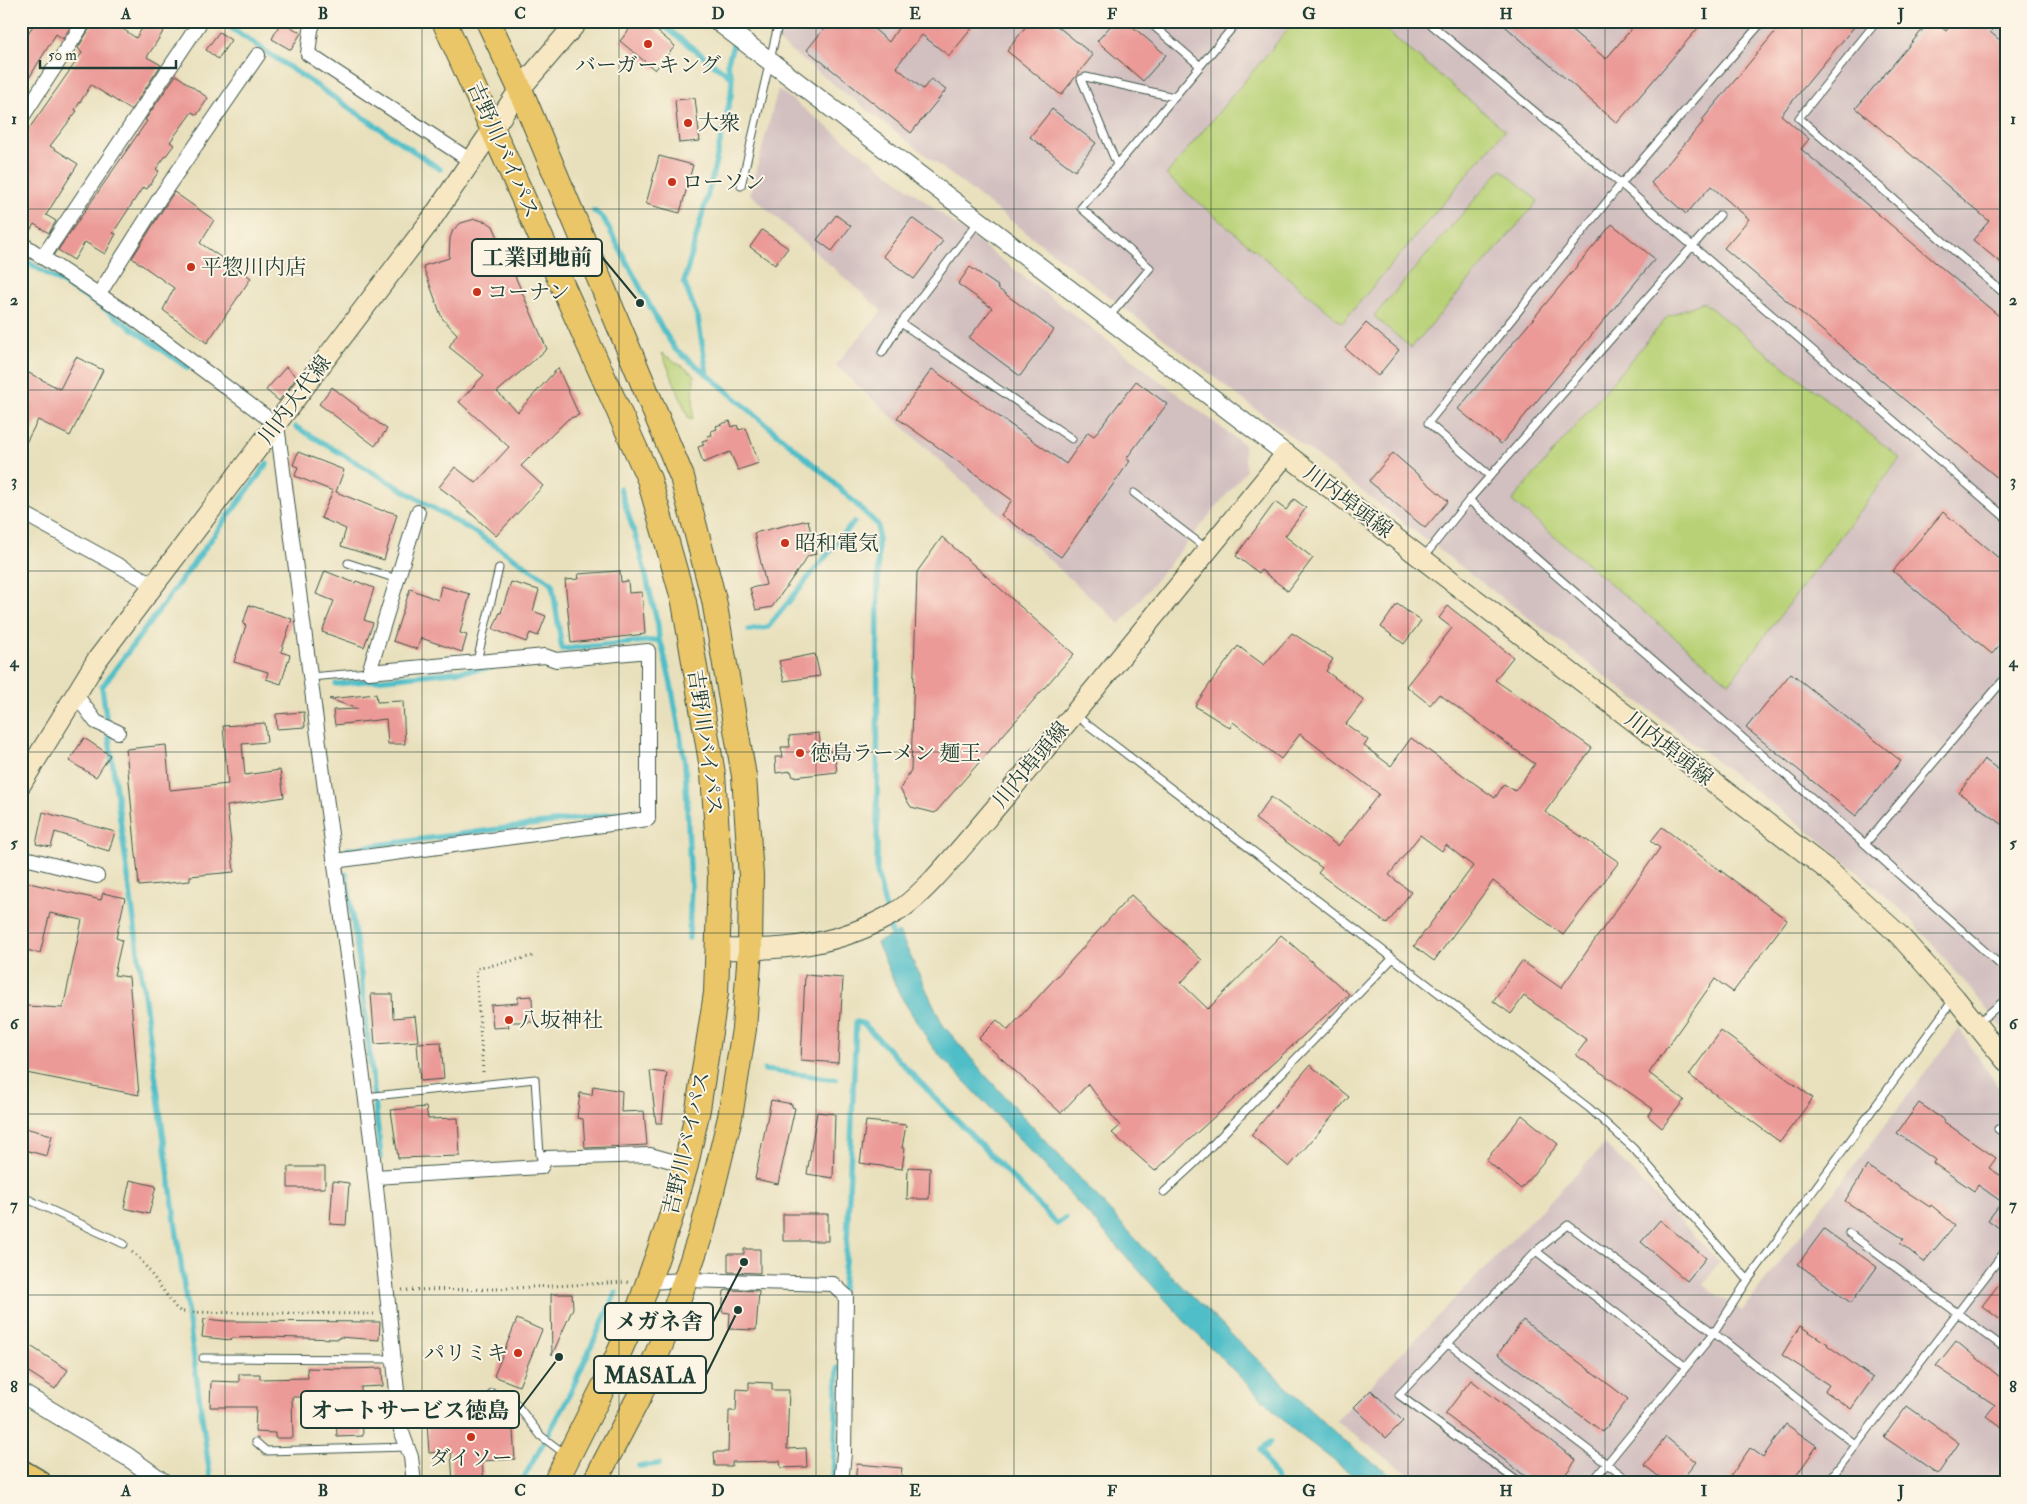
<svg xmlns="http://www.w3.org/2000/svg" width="2027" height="1504" font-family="'IM FELL Double Pica','Noto Serif JP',serif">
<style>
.industrial{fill:#d2bfc0}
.green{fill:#b8d176;stroke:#6c8755}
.water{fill:#50bec8;stroke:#387e7e}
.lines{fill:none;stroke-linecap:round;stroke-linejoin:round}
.stream{stroke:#50bec8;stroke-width:5.5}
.building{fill:#eb9a97}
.service-casing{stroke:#3d5548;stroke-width:9}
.minor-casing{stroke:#3d5548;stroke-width:16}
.tertiary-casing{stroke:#3d5548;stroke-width:20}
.secondary-casing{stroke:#3d5548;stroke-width:22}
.trunk-casing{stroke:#3d5548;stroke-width:26}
.motorway-casing{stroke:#3d5548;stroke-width:29}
.path{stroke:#3d5548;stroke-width:3;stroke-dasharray:1 4;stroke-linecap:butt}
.service{stroke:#fff;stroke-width:7}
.minor{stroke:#fff;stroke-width:14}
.tertiary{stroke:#fff;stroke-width:18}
.secondary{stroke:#f7e8c3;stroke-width:20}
.trunk{stroke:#ebc669;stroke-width:24}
.motorway{stroke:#ebc669;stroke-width:26}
.grid{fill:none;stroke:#1f3d34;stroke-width:1;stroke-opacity:0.55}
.poi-dot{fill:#c8321e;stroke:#fcf5e5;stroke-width:2}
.labels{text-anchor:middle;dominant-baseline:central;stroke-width:4;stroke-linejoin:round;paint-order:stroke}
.poi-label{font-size:21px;fill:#1f3d34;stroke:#fcf5e5;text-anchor:start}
.street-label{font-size:21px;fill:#1f3d34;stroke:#fcf5e5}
.leader{fill:none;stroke:#1f3d34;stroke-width:2}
.callout-dot{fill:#1f3d34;stroke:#fcf5e5;stroke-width:2}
.callout{fill:#fcf5e5;stroke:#1f3d34;stroke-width:2}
.callout-label{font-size:22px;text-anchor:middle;font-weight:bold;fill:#1f3d34}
.neatline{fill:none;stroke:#1f3d34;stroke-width:2}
.grid-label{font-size:16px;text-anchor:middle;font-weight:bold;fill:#1f3d34}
</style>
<rect width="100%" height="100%" fill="#fcf5e5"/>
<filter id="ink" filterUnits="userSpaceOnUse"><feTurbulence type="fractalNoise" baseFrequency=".02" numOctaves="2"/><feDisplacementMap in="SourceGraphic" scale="10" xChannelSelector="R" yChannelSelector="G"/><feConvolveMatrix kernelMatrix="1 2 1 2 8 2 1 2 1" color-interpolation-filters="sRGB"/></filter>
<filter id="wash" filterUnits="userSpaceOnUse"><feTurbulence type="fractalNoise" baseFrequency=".0096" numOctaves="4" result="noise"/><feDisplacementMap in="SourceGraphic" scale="20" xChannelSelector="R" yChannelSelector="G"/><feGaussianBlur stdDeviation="1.12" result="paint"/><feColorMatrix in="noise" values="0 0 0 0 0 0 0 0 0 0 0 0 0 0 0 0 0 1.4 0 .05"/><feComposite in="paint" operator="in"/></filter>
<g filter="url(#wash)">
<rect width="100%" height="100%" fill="#e8e0bc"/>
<!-- industrial -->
<path class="industrial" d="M758 21H2006V1034L1971 989 1905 913 1824 843 1350 482 757 25Z
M778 89 1244 445 1246 471 1120 624 835 365 882 311 750 194Z
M1959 1029 2006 1098V1483H1424L1395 1465 1336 1421 1605 1144 1719 1261 1704 1285 1742 1311Z"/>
<!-- green -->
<path class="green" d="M1295 21H1375L1505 130 1342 323 1166 175Z
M1501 169 1538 201 1411 348 1374 316Z
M1703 302 1900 458 1729 683 1512 501 1668 316Z
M662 353 694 374 693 418 689 419Z"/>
<!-- water -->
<path class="water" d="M899 932 943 1025 987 1077 1142 1246 1238 1341 1344 1441 1402 1483H1363L1290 1427 1188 1325 1044 1165 933 1048 900 995 877 943Z"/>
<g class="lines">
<!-- stream -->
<path class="stream" d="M221 21 440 169
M657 21 731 77
M594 211 604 219 660 325 675 349 707 374 827 476 878 525 877 872 894 943
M21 258 105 309 188 368
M707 374 698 318 684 282 711 182 731 95 732 77 727 64 741 21
M296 427 476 533 552 583 562 649 659 640
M620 488 639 548 658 625 659 640 662 646 671 684 685 763 691 887 689 938
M749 630 768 627 854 522
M336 684 491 668
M348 849 635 811
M346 874 361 975 381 1157
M765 1070 836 1079
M842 1291 847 1242 856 1022 864 1024 1057 1224 1065 1218
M1270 1442 1261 1450 1278 1483
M639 1466 659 1464
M211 1483 102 687 267 464
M521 1483 565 1404 616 1292
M833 1483 838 1368"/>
</g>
<g id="blocks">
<!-- building -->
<path class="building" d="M36 21H74L63 39 56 34 21 91V44Z
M94 21H111L136 38 147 21H170L147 57 161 65 131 110 91 85 75 110 77 111 50 146 78 164 46 215 56 221 49 233 34 224 27 236 21 234V140L82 53 78 48Z
M281 21 301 33 291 50 272 39Z
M636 21H645L675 46 655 70 620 41Z
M830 21H865L889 42 903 21H978L949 56 922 35 896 67 923 89 931 79 946 90 911 133 807 50Z
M1030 21H1051L1093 55 1061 95 1007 51Z
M1115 21H1126L1166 55 1143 81 1097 41Z
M1499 21H1561L1606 59 1638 21H1704L1617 123Z
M1784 21H1859L1781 115 1809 139 1801 149 2006 322V485L1724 248 1749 219 1711 186 1686 214 1651 183 1704 121 1702 120Z
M1930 21H1934L1946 31 1954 21H1999L1990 32 2006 45V267L1973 240 1989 221 1856 108Z
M219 32 231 40 218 59 206 50Z
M176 75 208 98 197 115 192 112 170 142 174 145 156 169 159 171 147 189 143 187 113 233 116 234 105 254 85 242 74 260 58 250 147 121 145 120Z
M695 98 700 141 679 143 675 100Z
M1052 109 1096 143 1075 171 1030 137Z
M659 156 693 165 680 213 646 204Z
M174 192 214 220 200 243 251 278 207 343 163 310 174 288 132 258Z
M836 215 851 226 832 251 817 240Z
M912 218 943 241 914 279 883 256Z
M475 219 487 222 493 226 547 349 497 392 518 412 558 368 579 415 568 419 521 466 543 486 496 536 454 498 439 487 455 467 476 483 509 447 459 402 484 375 449 347 457 334 442 318 423 266 449 258 450 238 453 230 461 223Z
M1612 224 1655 259 1501 444 1458 409Z
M762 230 788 248 775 265 750 247Z
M970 267 998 286 997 288 1054 330 1020 376 969 338 992 308 958 284Z
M1366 323 1399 350 1378 376 1345 348Z
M76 357 103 370 70 436 38 420 21 452V369L60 389Z
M286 367 297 377 279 401 266 390Z
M932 369 1066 464 1088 432 1094 436 1136 381 1167 404 1126 459 1130 461 1061 557 1001 515 1012 500 897 418Z
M332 387 359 408 358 409 387 429 375 446 319 404Z
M730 421 732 427 737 425 739 430 746 428 759 463 738 470 730 452 703 463 698 447 704 445 702 441 709 439 707 436 712 435 711 431 717 429 716 426Z
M298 452 344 470 336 492 383 511 384 510 397 514 384 560 341 546 346 529 321 518 333 491 295 476 298 467 293 465Z
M1393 453 1448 501 1425 528 1369 481Z
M1294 499 1306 508 1285 536 1313 558 1288 591 1261 570 1259 573 1236 556 1275 502 1286 510Z
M1943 512 2006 564V637L1992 654 1893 571Z
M808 520 816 554 808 556 772 607 756 610 750 588 766 585 754 533Z
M942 537 1074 654 935 813 911 807 900 789 911 770 917 572Z
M325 571 355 583 356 581 374 588 364 620 373 623 364 647 322 632 334 601 316 594Z
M620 571 621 582 628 581 629 593 642 592 645 634 571 643 565 580 579 579 578 574Z
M511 582 539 590 533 611 546 616 538 636 530 633 526 642 493 629 500 612 501 613Z
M441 586 470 594 460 633 467 635 462 652 421 638 417 649 393 641 410 589 438 600Z
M1397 604 1421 621 1404 644 1381 627Z
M249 605 292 619 281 652 290 655 281 684 266 679 268 672 234 662 246 625 243 624Z
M1448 606 1513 657 1495 680 1592 748 1545 812 1619 862 1563 935 1493 881 1434 961 1414 946 1473 866 1446 845 1442 851 1420 835 1389 875 1411 892 1387 924 1318 873 1322 868 1255 819 1271 797 1338 846 1379 794 1300 734 1281 759 1233 722 1230 728 1195 706 1209 685 1238 646 1264 665 1292 633 1333 659 1326 671 1364 700 1346 724 1368 740 1364 746 1391 766 1411 738 1495 798 1504 784 1515 791 1535 764 1439 694 1430 705 1406 686 1452 628 1439 618Z
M815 654 820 676 784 681 779 661Z
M1791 673 1901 761 1856 816 1746 728Z
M376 694 377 702 403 701 405 744H388L386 719 335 725 333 710 358 709 329 699Z
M304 712 305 727 277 729 276 714Z
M265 723 267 742 242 744 245 775 280 770 284 797 227 806 234 872 190 876V881L139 886 126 749 166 745 170 790 228 784 223 726Z
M819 733 821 752 834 751 837 772 793 777 791 771 776 773 775 757H783L781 747H790L789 736Z
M84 738 110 755 96 777 69 761Z
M1984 759 2006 775V827L1959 793Z
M43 812 115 832 109 851 86 844 87 842 55 832 51 847 36 844Z
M1662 827 1787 920 1733 992 1715 979 1649 1073 1684 1100 1662 1128 1648 1116 1653 1109 1576 1055 1587 1040 1524 996 1511 1014 1493 1001 1522 961 1561 988 1660 848 1651 841Z
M21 881 101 900 103 893 125 898 116 938 122 940 114 975 129 977 139 1095 21 1072V1021L27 1006 63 1008 82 920 50 913 40 953 21 949Z
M1131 895 1202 960 1181 983 1208 1009 1281 935 1349 994 1155 1171 1112 1133 1120 1126 1088 1084 1061 1113 979 1038 997 1020 1008 1030Z
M805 975 843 978 838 1063 801 1060Z
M371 994H392L393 1018 415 1016 418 1041 375 1044Z
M532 996 533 1022H508L509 1027 493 1028 491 1005 518 1003V997Z
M1721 1031 1813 1098 1780 1142 1689 1075Z
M441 1042 444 1079 420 1081 417 1043Z
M1310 1065 1349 1097 1289 1167 1251 1135Z
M650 1071 667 1073 662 1123H656Z
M593 1086 622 1091 621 1112 644 1111 647 1145 585 1148 583 1119 577 1118 580 1093 592 1095Z
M771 1100 792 1104V1107L795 1108 778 1184 755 1179Z
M1919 1103 1944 1120 1943 1121 1996 1158 1989 1168 2006 1179V1233L1988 1220 2002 1202 1978 1185 1974 1191 1933 1163 1935 1160 1897 1133Z
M426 1107 428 1119 458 1118 460 1156 398 1158 391 1110Z
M817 1112 835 1114 833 1178 807 1174Z
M1522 1115 1558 1144 1521 1189 1486 1160Z
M866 1121 906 1125 902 1148H905L902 1169 860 1163Z
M21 1127 52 1135 47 1156 21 1149Z
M1867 1166 1930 1207 1931 1205 1955 1225 1924 1262 1900 1243 1904 1239 1845 1201Z
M288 1167H325V1188H288Z
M908 1167 930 1168 929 1199H907Z
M130 1180 156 1186 149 1214 124 1208Z
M333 1181 349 1183 346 1225 330 1224Z
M783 1214H828V1241H783Z
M1660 1220 1706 1258 1687 1281 1641 1242Z
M1824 1229 1877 1267 1851 1303 1798 1264Z
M744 1249H760V1273L728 1272V1254H744Z
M2006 1275V1324L1982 1306Z
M728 1290 759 1291 756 1330 729 1329 730 1313 722 1312 724 1291Z
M551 1294H572L573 1308 552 1355Z
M204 1319 226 1321 380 1322 379 1340 339 1337V1339L267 1337 231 1338V1340L202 1337Z
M517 1319 542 1330 519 1386 494 1376Z
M1523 1320 1628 1399 1603 1432 1498 1354Z
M1800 1326 1828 1344 1827 1345 1873 1378 1851 1409 1825 1391 1829 1385 1782 1355Z
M21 1340 68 1370 55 1389 21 1367Z
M1956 1341 2006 1382V1431L1986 1416 1995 1405 1936 1366Z
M307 1368 347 1369 382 1368 383 1386 361 1387 363 1436 337 1437 335 1397H292L293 1438H275V1433L255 1432 256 1407H210L211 1381 239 1382V1374H260V1379L308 1378Z
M1471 1380 1576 1460 1559 1483H1534L1445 1414Z
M749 1382 772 1383V1390H789L787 1449 806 1448 807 1467 781 1468 780 1461 732 1462V1466H715L714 1452H728L729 1411H736L737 1389 749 1390Z
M1371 1390 1403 1421 1386 1438 1354 1407Z
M1907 1406 1959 1443 1938 1474 1884 1437Z
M512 1417 515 1459 482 1461 484 1483H453L451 1451 429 1453 427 1423Z
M1786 1424 1817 1446 1791 1483H1726L1750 1448 1763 1457Z
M1666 1437 1696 1462 1679 1483H1667L1644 1465Z
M857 1464 902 1468 900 1483H855Z"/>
</g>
</g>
<g filter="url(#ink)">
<use href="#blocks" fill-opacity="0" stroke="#3d5548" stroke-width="1"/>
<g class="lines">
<defs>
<path id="service" d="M1148 21 1199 65
M1427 21 1621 184 2006 518
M1877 21 1799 118 2006 295
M1117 165 1081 79 1086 77 1174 97
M741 186 779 21
M979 221 901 323 1072 439
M1108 318 1150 268 1081 208 1238 21
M882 353 901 323
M1490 476 1428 423 1621 184 1763 21
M1134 493 1207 549
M1469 500 1865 844 2006 970
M1423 558 1469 500 1720 215
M348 563 397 579
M477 661 499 568
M310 677 369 672
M1075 715 1589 1108 1633 1148 1748 1280 1953 1000
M1865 844 2006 677
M1978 1023 2006 999
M365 1097 535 1079 540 1156 546 1158
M1998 1129 2006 1135
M1164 1192 1193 1165 1393 958
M21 1196 124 1244
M1849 1233 2006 1349
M1536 1251 1568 1225 1714 1333 1748 1280
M1447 1343 1632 1483
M203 1358 395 1359
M492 1393 513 1400 541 1436 565 1454
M256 1442 266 1451 407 1447
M795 1483 842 1480
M1520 1483 1399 1395 1536 1251 1686 1367
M1591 1483 1714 1333 1856 1445
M1827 1483 2006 1250"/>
<path id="minor" d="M314 21 311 30 308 54 471 161
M21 119 85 21
M21 243 128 314 277 425 371 1138 401 1430 411 1457 414 1483
M43 257 201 21
M99 294 161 196 258 55
M21 512 154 585
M76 695 96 722 118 732
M21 857 97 876
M334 861 648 819V651L556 660 545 656 369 672 418 512
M375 1177 541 1167 546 1158 650 1155 686 1165
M649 1282 685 1280 833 1284 846 1296 844 1453 841 1483"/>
<path id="tertiary" d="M717 21 1286 454
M21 1393 128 1457 164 1483"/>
<path id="secondary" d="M21 784 97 660 431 220 520 89 578 21
M717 949C783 951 839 946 896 912 910 904 921 892 932 881 959 852 984 821 1010 791 1103 680 1194 567 1286 454L1829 871 1899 935 1955 998 2006 1061"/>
<path id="trunk" d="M444 21 649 479 684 602 713 774 720 876 716 993 698 1109 686 1165 670 1220 640 1305 606 1382 555 1483
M488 21 520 89 682 477 714 600 744 776 751 876 750 950 744 1029 730 1117 703 1228 672 1318 639 1397 594 1483"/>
<path id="motorway" d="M21 1473 38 1483"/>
</defs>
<!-- service casing -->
<use href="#service" class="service-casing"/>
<!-- minor casing -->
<use href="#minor" class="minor-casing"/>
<!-- tertiary casing -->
<use href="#tertiary" class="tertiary-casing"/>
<!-- secondary casing -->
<use href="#secondary" class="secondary-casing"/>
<!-- trunk casing -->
<use href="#trunk" class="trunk-casing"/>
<!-- motorway casing -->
<use href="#motorway" class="motorway-casing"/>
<!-- path -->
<path class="path" d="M483 1072 476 969 533 956
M132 1252 141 1260 176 1308 181 1312 374 1314
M402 1290 495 1289 628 1282"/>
<!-- service -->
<use href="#service" class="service"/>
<!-- minor -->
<use href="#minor" class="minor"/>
<!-- tertiary -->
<use href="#tertiary" class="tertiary"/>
<!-- secondary -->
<use href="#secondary" class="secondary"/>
<!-- trunk -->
<use href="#trunk" class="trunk"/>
<!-- motorway -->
<use href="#motorway" class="motorway"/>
</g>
</g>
<!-- grid -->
<path class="grid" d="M225 21V1483M422 21V1483M619 21V1483M816 21V1483M1014 21V1483M1211 21V1483M1408 21V1483M1605 21V1483M1802 21V1483M21 209H2006M21 390H2006M21 571H2006M21 752H2006M21 933H2006M21 1114H2006M21 1295H2006"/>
<!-- markers -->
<g class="poi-dot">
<circle cx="648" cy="44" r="5"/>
<circle cx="688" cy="123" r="5"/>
<circle cx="672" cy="182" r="5"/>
<circle cx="191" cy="267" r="5"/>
<circle cx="477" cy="292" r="5"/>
<circle cx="785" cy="543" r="5"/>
<circle cx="800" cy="753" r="5"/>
<circle cx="509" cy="1020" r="5"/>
<circle cx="518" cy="1353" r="5"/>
<circle cx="471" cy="1437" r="5"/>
</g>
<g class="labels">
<!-- poi labels -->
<g class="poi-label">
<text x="648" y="65" text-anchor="middle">バーガーキング</text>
<text x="698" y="123">大衆</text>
<text x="682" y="182">ローソン</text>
<text x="201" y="267">平惣川内店</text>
<text x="487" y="292">コーナン</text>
<text x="795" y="543">昭和電気</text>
<text x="810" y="753">徳島ラーメン 麺王</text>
<text x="519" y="1020">八坂神社</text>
<text x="508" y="1353" text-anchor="end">パリミキ</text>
<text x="471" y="1458" text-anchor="middle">ダイソー</text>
</g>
<!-- street labels -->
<g class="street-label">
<text transform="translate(503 150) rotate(66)">吉野川バイパス</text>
<text transform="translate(295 400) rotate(-53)">川内大代線</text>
<text transform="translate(1348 502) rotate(37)">川内埠頭線</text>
<text transform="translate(705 742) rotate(82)">吉野川バイパス</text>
<text transform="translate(1669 749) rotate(38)">川内埠頭線</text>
<text transform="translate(1031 765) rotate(-50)">川内埠頭線</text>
<text transform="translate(687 1143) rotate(-77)">吉野川バイパス</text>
</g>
</g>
<!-- callouts -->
<path class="leader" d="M640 303L602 257M744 1262L713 1322M738 1310L706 1375M559 1357L519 1410"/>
<g class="callout-dot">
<circle cx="640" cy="303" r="5"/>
<circle cx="744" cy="1262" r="5"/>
<circle cx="738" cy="1310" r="5"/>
<circle cx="559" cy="1357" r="5"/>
</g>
<g class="callout">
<rect x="472" y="239" width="130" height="37" rx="5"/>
<rect x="605" y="1303" width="108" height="37" rx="5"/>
<rect x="594" y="1356" width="112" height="37" rx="5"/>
<rect x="301" y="1391" width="218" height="37" rx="5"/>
</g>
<g class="callout-label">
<text x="537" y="265">工業団地前</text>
<text x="659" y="1329">メガネ舎</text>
<text x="650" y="1383">MASALA</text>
<text x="410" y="1418">オートサービス徳島</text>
</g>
<!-- margin -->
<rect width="2027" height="1504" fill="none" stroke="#fcf5e5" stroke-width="55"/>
<!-- scale -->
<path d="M40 60v8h136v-8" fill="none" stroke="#1f3d34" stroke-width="2.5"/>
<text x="48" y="60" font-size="15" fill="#1f3d34" stroke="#fcf5e5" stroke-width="4" paint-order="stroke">50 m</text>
<rect x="28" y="28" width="1972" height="1448" class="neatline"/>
<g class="grid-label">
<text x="126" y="19">A</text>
<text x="323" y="19">B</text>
<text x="520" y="19">C</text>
<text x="718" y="19">D</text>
<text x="915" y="19">E</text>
<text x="1112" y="19">F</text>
<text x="1309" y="19">G</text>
<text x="1506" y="19">H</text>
<text x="1704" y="19">I</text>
<text x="1901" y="19">J</text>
<text x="14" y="124">1</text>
<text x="2013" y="124">1</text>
<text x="14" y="305">2</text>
<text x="2013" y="305">2</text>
<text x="14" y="486">3</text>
<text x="2013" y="486">3</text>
<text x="14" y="667">4</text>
<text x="2013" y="667">4</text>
<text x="14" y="848">5</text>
<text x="2013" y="848">5</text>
<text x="14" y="1029">6</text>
<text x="2013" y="1029">6</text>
<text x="14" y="1210">7</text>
<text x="2013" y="1210">7</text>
<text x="14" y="1392">8</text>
<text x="2013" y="1392">8</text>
<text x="126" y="1496">A</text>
<text x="323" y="1496">B</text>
<text x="520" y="1496">C</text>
<text x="718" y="1496">D</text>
<text x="915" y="1496">E</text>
<text x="1112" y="1496">F</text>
<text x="1309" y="1496">G</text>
<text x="1506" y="1496">H</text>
<text x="1704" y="1496">I</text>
<text x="1901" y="1496">J</text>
</g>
</svg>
